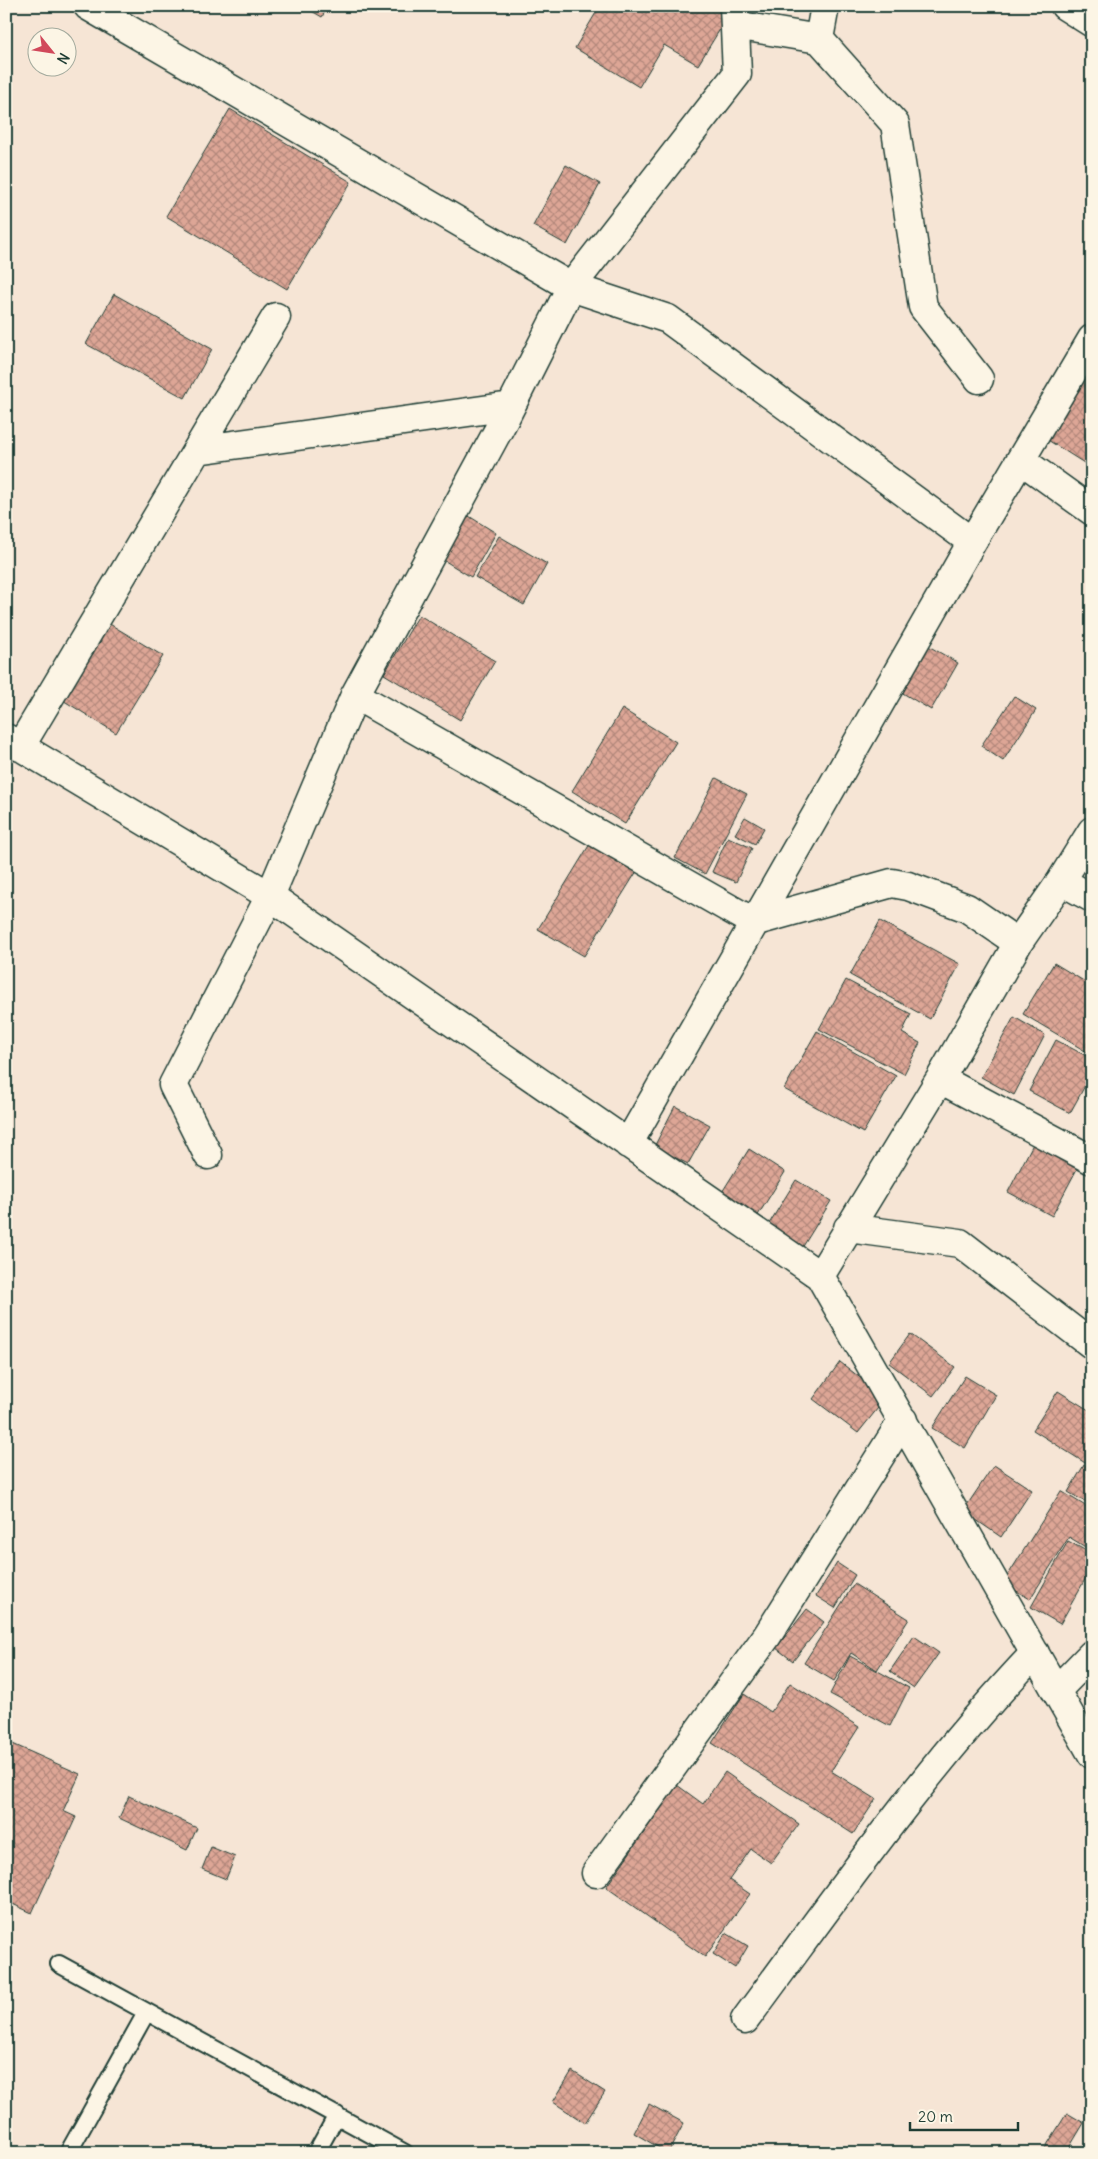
<svg xmlns="http://www.w3.org/2000/svg" width="1098" height="2159" font-family="Delius,sans-serif">
<style>
.building{fill:url(#building-cross-hatch);stroke:#1f3d34}
.lines{fill:none;stroke-linecap:round;stroke-linejoin:round}
.lane-casing{stroke:#1f3d34;stroke-width:20}
.street-casing{stroke:#1f3d34;stroke-width:31}
.lane{stroke:#fcf5e5;stroke-width:16}
.street{stroke:#fcf5e5;stroke-width:28}
</style>
<defs>
<pattern id="building-cross-hatch" width="8" height="8" patternUnits="userSpaceOnUse" patternTransform="scale(1.25)"><rect width="8" height="8" fill="#dda696"/><path d="M0 0l8 8M0 8l8-8" fill="none" stroke="#b3887b"/></pattern>
</defs>
<rect width="100%" height="100%" fill="#f6e5d5"/>
<filter id="ink" filterUnits="userSpaceOnUse"><feTurbulence type="fractalNoise" baseFrequency=".02" numOctaves="2"/><feDisplacementMap in="SourceGraphic" scale="10" xChannelSelector="R" yChannelSelector="G"/><feConvolveMatrix kernelMatrix="1 2 1 2 8 2 1 2 1" color-interpolation-filters="sRGB"/></filter>
<g filter="url(#ink)">
<!-- building -->
<path class="building" d="M303 6H328L322 17Z
M600 6H719L730 13 698 65 664 45 639 87 575 48Z
M230 109 351 182 287 289 166 216Z
M566 165 600 184 567 245 533 226Z
M114 294 212 349 185 398 86 344Z
M1092 357V468L1043 437Z
M464 513 496 533 471 577 437 556Z
M499 536 547 564 524 605 475 577Z
M419 615 495 661 460 720 384 674Z
M108 623 163 656 116 733 61 699Z
M918 640 958 663 931 710 891 686Z
M1014 696 1036 710 1003 761 981 746Z
M622 709 676 742 625 824 572 791Z
M716 778 747 794 705 874 675 858Z
M745 817 764 828 755 844 735 834Z
M596 834 642 863 584 956 538 929Z
M728 837 752 848 736 882 712 872Z
M880 921 960 964 930 1019 850 975Z
M1054 963 1092 986V1055L1023 1014Z
M846 980 911 1014 902 1033 920 1043 904 1074 819 1029Z
M1014 1017 1045 1035 1014 1095 981 1077Z
M817 1031 896 1076 863 1133 784 1089Z
M1056 1040 1092 1059V1073L1070 1113 1029 1091Z
M675 1106 710 1125 688 1164 654 1147Z
M1033 1144 1078 1167 1052 1216 1008 1192Z
M749 1149 785 1172 755 1220 719 1197Z
M796 1180 831 1201 802 1248 767 1227Z
M910 1334 955 1367 933 1396 889 1363Z
M840 1362 886 1398 858 1433 813 1399Z
M965 1376 996 1395 965 1448 932 1428Z
M1058 1391 1092 1412 1090 1466 1033 1430Z
M994 1465 1032 1490 1001 1537 963 1511Z
M1084 1465 1092 1470V1506L1068 1492Z
M1061 1491 1092 1510V1551L1069 1537 1030 1599 1003 1583Z
M1068 1541 1092 1554V1567L1060 1624 1031 1607Z
M837 1563 855 1575 835 1608 816 1596Z
M854 1584 909 1619 877 1670 851 1653 834 1681 804 1663Z
M807 1609 824 1622 793 1661 776 1648Z
M914 1636 939 1653 914 1688 890 1671Z
M850 1656 909 1688 890 1726 830 1694Z
M790 1683 859 1727 831 1771 876 1799 853 1834 712 1743 744 1694 771 1712Z
M6 1741 80 1774 63 1811 76 1817 32 1913 6 1901Z
M725 1772 799 1824 771 1863 751 1849 729 1880 750 1894 705 1957 606 1887 677 1785 703 1804Z
M129 1796 197 1828 187 1850 119 1818Z
M211 1847 235 1857 226 1879 202 1869Z
M726 1933 748 1946 735 1968 713 1954Z
M572 2071 605 2092 585 2123 553 2102Z
M649 2104 684 2123 668 2153 634 2133Z
M1067 2113 1084 2123 1066 2153H1042Z"/>
<g class="lines">
<defs>
<path id="lane" d="M59 1964 405 2153
M68 2153 146 2013
M316 2153 337 2115"/>
<path id="street" d="M88 6 571 287 668 319 972 542
M825 6 819 39 895 124 923 307 979 379
M1065 6 1092 23
M735 25 819 39
M197 450 511 406
M1021 460 1092 511
M355 695 753 922 892 883 908 886 967 908 1018 943
M6 738 270 896 820 1276 1092 1754
M20 747 276 317
M1061 881 1092 898
M940 1079 1092 1160
M628 1144 972 542 1092 339
M208 1155 173 1085 270 896 355 695 506 416 571 287 737 74 734 6
M848 1228 960 1243 1091 1344 1092 1342
M820 1276 940 1079 1018 943 1061 881 1092 831
M1056 1691 1092 1654
M596 1873 767 1636 903 1420
M745 2020C838 1895 927 1766 1035 1653"/>
</defs>
<!-- lane casing -->
<use href="#lane" class="lane-casing"/>
<!-- street casing -->
<use href="#street" class="street-casing"/>
<!-- lane -->
<use href="#lane" class="lane"/>
<!-- street -->
<use href="#street" class="street"/>
</g>
</g>
<!-- margin -->
<rect width="1098" height="2159" fill="none" stroke="#fcf5e5" stroke-width="25"/>
<rect x="12" y="12" width="1073" height="2134" fill="none" stroke="#1f3d34" stroke-width="2" filter="url(#ink)"/>
<!-- north arrow -->
<g transform="translate(52 52) rotate(120)"><circle r="24" fill="#fcf5e5" stroke="#a4ab9e"/>
<path d="M0-4L9 19L0 12L-9 19Z" fill="#d1495b"/>
<text y="-8" font-size="14" font-weight="bold" text-anchor="middle" fill="#1f3d34">N</text>
</g>
<!-- scale -->
<path d="M910 2122v8h108v-8" fill="none" stroke="#1f3d34" stroke-width="2.5"/>
<text x="918" y="2122" font-size="15" fill="#1f3d34" stroke="#fcf5e5" stroke-width="4" paint-order="stroke">20 m</text>
</svg>
